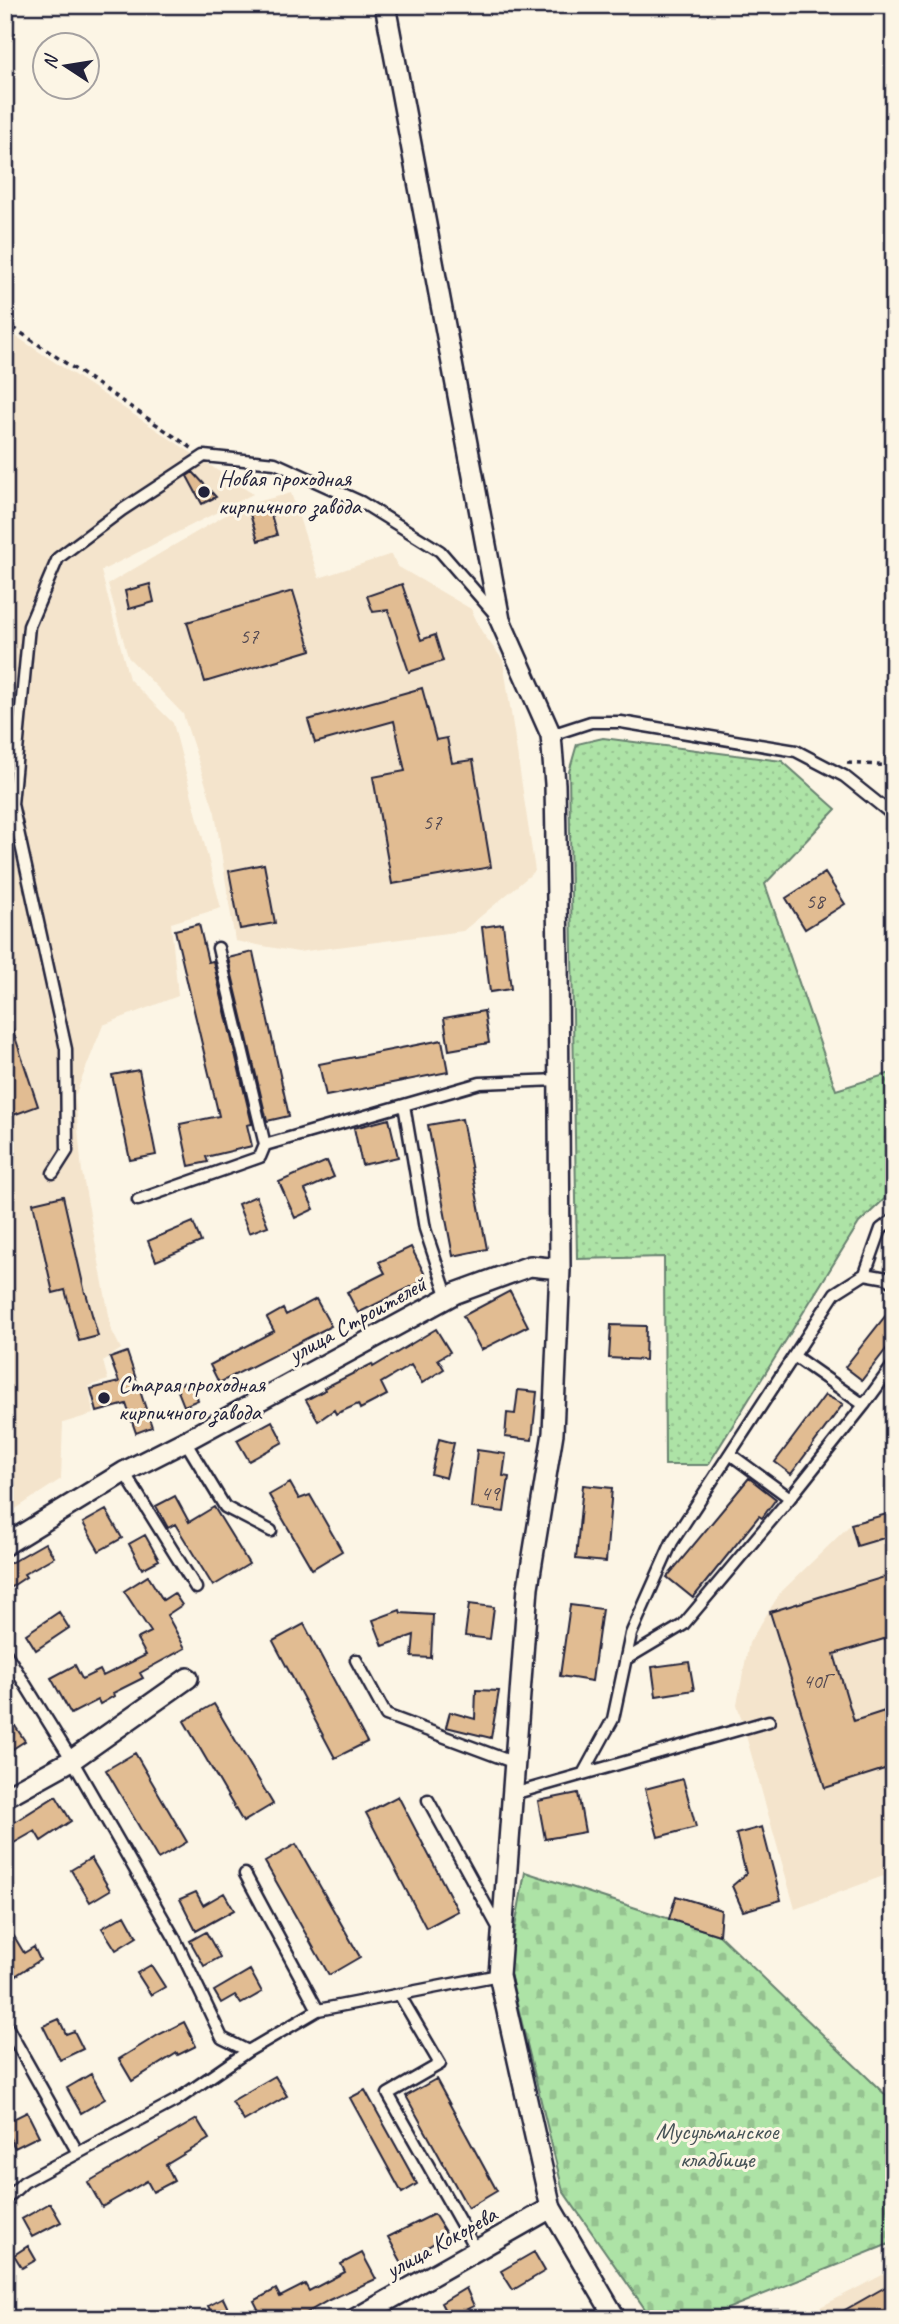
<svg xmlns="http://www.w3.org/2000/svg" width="899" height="2324" font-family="Caveat,sans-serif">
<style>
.built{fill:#f4e4cc}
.cemetery{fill:url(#cemetery-stones);stroke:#688270;stroke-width:2}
.garden{fill:url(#garden-dots);stroke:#688270;stroke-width:2}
.building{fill:#e1bc92;stroke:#22223b;stroke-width:2}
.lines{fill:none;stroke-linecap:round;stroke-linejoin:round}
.lane-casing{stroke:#22223b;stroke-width:15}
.street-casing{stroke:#22223b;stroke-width:24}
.path{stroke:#22223b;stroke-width:3.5;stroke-dasharray:5 5;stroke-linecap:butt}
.lane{stroke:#fcf5e5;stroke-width:10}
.street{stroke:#fcf5e5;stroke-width:19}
.poi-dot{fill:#22223b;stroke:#fcf5e5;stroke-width:2.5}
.labels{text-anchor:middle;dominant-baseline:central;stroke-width:6;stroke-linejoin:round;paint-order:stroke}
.number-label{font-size:21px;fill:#524851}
.poi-label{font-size:24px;fill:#22223b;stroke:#fcf5e5;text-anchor:start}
.street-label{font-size:24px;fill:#22223b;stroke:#fcf5e5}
.park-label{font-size:24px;fill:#455256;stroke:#fcf5e5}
</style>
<defs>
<pattern id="cemetery-stones" width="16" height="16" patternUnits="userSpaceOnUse" patternTransform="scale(1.75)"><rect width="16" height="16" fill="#ade3a6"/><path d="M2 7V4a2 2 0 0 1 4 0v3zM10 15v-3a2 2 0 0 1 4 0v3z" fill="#95c290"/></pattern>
<pattern id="garden-dots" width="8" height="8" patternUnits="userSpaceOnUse" patternTransform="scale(1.75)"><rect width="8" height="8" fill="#ade3a6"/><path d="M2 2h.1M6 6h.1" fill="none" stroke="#95c290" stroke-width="1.8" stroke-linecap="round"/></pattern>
</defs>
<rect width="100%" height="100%" fill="#fcf5e5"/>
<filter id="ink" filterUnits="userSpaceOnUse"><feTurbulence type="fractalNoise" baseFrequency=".0143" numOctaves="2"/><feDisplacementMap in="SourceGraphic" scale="14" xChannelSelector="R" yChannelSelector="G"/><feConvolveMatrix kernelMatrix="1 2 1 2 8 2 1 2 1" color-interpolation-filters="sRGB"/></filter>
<g filter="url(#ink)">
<!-- built -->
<path class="built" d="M5 329 253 494 101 571 129 679 173 723 221 908 171 923 178 996 103 1025 75 1096 82 1172 112 1331 121 1349 103 1361 108 1380 89 1386 93 1414 63 1423 61 1479 5 1516Z
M291 493 319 578 392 554 397 566 471 609 482 632 503 660 535 871 463 931 298 952 235 941 215 813 183 714 128 657 108 584 241 506Z
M894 1512V1872L795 1909 737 1704 749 1643 780 1593 851 1524Z
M894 2269V2319H797Z"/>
<!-- cemetery -->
<path class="cemetery" d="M525 1872 719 1935 894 2103V2242L702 2319H652L563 2191 508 1966Z"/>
<!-- garden -->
<path class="garden" d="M603 738 782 761 836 809 765 884 836 1090 894 1072V1190L859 1223 708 1465H665L664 1257 577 1259 569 772 577 744Z"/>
<!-- building -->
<path class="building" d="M193 472 216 497 202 504 187 476Z
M269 508 277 535 258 541 250 514Z
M150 584 154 602 129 609 125 591Z
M402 584 421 640 435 635 443 661 409 672 388 610 373 612 367 596Z
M293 591 311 650 205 682 187 622Z
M422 688 436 740 447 738 452 763 473 760 491 867 392 884 373 777 405 771 394 721 315 743 308 720Z
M264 864 275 923 240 929 229 871Z
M825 873 845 904 805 929 786 898Z
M199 924 208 962 213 961 252 1124 247 1125 252 1146 206 1157 208 1162 189 1166 180 1124 219 1116 175 930Z
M503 924 511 989 490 992 482 927Z
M253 952 289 1116 267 1121 228 958Z
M484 1011 489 1043 449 1050 444 1018Z
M8 1016 38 1106 5 1118V1017Z
M442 1040 448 1072 326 1096 319 1064Z
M139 1070 156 1155 130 1160 112 1075Z
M389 1119 398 1157 362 1165 354 1128Z
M462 1119 487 1249 453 1256 428 1125Z
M327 1161 334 1177 305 1190 314 1209 295 1218 279 1182Z
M63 1196 85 1293H86L98 1336 79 1341 65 1290 53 1293 33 1203Z
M256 1196 268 1226 249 1233 238 1204Z
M193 1222 201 1242 156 1261 148 1241Z
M411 1247 427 1279 358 1313 347 1292 385 1273 379 1262Z
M510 1291 528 1326 481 1350 463 1316Z
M316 1299 331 1326 219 1383 210 1365 274 1331 267 1318 283 1309 286 1315Z
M894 1305V1339L862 1380 845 1367Z
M611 1325 646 1326 645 1360 609 1358Z
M436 1329 450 1352 438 1359 444 1369 422 1383 411 1365 381 1383 387 1395 360 1409 358 1404 336 1414 334 1410 318 1421 306 1400 325 1390 324 1388 372 1364 373 1367Z
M127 1352 152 1427 136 1433 126 1404 97 1412 91 1389 119 1382 110 1358Z
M190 1380 198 1400 184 1406 176 1386Z
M518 1390 537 1392 532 1440 505 1437 507 1413 515 1414Z
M825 1395 843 1404 791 1474 775 1462Z
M272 1421 283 1442 249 1461 237 1440Z
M439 1439 454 1443 446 1478 431 1474Z
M477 1450 506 1454 503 1476 509 1477 504 1512 471 1508Z
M749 1478 776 1499 762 1518 759 1516 693 1598 667 1577Z
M290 1483 299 1499 310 1495 342 1551 312 1569 269 1495Z
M583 1485 612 1488 606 1562 576 1559Z
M175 1496 189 1522 214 1507 249 1564 213 1586 175 1524 168 1528 156 1506Z
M106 1510 122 1538 99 1551 83 1523Z
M894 1512V1535L857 1546 851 1524Z
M145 1535 159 1560 142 1569 129 1544Z
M45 1543 54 1557 24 1574 26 1577 5 1591V1566Z
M894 1574V1636L834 1654 854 1721 894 1708V1766L825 1788 770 1612Z
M148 1576 163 1600 174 1593 182 1605 167 1615 185 1648 140 1673 143 1678 113 1693 114 1696 100 1704 98 1700 71 1714 51 1678 75 1665 82 1679 100 1670 103 1676 146 1655 137 1639 151 1632 124 1591Z
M469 1604 494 1607 490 1639 465 1636Z
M570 1605 602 1609 592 1681 560 1676Z
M400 1610 401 1613 433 1615 431 1658 412 1657 414 1635 383 1646 373 1620Z
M59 1612 69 1628 36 1650 26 1634Z
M304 1624 367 1742 335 1758 273 1641Z
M689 1662 694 1690 656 1696 652 1667Z
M476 1690 499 1691 491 1738 446 1727 450 1712 475 1719Z
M214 1704 273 1804 243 1822 184 1721Z
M5 1711 25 1741 5 1754Z
M135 1753 187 1842 158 1859 106 1770Z
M683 1779 696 1827 658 1837 645 1789Z
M578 1793 585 1832 545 1839 538 1801Z
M56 1796 71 1821 41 1841 35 1831 5 1848V1828Z
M398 1796 458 1911 426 1928 366 1813Z
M762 1827 781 1900 743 1911 732 1886 746 1874 736 1834Z
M296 1844 360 1957 329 1975 265 1862Z
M91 1858 110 1890 90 1902 71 1870Z
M196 1892 203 1905 224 1893 234 1910 196 1931 180 1899Z
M676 1896 721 1910 719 1935 669 1919Z
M125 1915 137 1937 116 1950 102 1928Z
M5 1921 24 1953 34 1947 40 1960 15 1976 5 1960Z
M206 1932 220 1957 204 1966 190 1941Z
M151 1965 165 1987 151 1995 137 1973Z
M250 1970 262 1992 241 2004 235 1995 221 2003 214 1991Z
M59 2019 66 2034 74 2031 83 2049 60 2060 43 2026Z
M184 2022 196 2046 178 2055 177 2053 132 2081 119 2059 158 2035Z
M91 2074 105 2099 81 2113 67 2088Z
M275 2076 287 2096 244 2121 232 2101Z
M436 2079 497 2191 468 2208 406 2096Z
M365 2090 417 2184 402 2193 350 2098Z
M27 2112 39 2136 15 2148 5 2129V2123Z
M197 2119 209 2139 166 2165 174 2181 153 2192 147 2181 102 2207 88 2182Z
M50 2203 61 2222 32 2237 22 2219Z
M434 2214 447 2235 402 2263 388 2237Z
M28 2246 36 2260 22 2268 14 2255Z
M534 2252 545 2271 513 2290 501 2271Z
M362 2253 376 2279 329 2300 296 2319H263L254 2301 276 2289 280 2297 305 2284 309 2291 345 2272 341 2264Z
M889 2285 894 2294V2319H829Z
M466 2288 474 2306 449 2318 441 2303Z
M223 2298 233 2319H215L208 2306Z"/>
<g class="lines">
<defs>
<path id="lane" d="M551 735 591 722H621L796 751 844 776 894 816
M218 948 265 1145 480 1083 559 1080
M404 1105 425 1229 448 1298
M53 1173 67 1151 66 1049 12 804 29 626 58 558 122 510 204 456 275 463 361 502 440 551 494 613
M138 1200 260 1157 265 1145
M865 1274 881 1229 894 1219
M794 1356 864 1405
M185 1441 225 1507 271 1531
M730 1454 790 1498
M124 1472 196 1588
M5 1652 72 1760 175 1939 222 2038 248 2051
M626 1659 683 1625 790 1498 864 1405 894 1364
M356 1660 386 1715 515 1763
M583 1774 613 1719 631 1634 672 1542 835 1293 865 1274 887 1278 894 1283
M513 1794 769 1721
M428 1800 499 1929
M245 1874 318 2010 499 1975
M399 1994 440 2064 388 2094 476 2250
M5 2023 78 2153
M5 2200 24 2182 177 2100 248 2051 318 2010"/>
<path id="street" d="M385 5 500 620 551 735 555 784 558 957 560 1269 553 1433 528 1587 499 1975 551 2208 616 2319
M5 1545 124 1472 185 1441 456 1293 530 1266 560 1269
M5 1797 72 1760 188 1678
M355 2319 551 2208"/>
</defs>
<!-- lane casing -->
<use href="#lane" class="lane-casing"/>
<!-- street casing -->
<use href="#street" class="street-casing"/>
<!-- path -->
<path class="path" d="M5 322 193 449
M847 763 894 766"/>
<!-- lane -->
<use href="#lane" class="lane"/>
<!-- street -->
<use href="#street" class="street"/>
</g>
</g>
<!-- markers -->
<g class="poi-dot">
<circle cx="204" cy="492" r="7"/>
<circle cx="104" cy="1398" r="7"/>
</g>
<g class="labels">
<!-- number labels -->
<g class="number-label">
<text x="249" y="636">57</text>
<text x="432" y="822">57</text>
<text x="815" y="901">58</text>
<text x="490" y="1493">49</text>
<text x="817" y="1681">40Г</text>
</g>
<!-- poi labels -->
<g class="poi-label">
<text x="218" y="478">Новая проходная<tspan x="218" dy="28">кирпичного завода</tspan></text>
<text x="118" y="1384">Старая проходная<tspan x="118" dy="28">кирпичного завода</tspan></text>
</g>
<!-- street labels -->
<g class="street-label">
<text transform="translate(357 1319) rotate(-29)">улица Строителей</text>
<text transform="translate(441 2242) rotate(-29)">улица Кокорева</text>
</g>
<!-- park labels -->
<g class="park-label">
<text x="717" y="2131">Мусульманское<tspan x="717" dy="28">кладбище</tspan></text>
</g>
</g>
<!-- margin -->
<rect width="899" height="2324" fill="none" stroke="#fcf5e5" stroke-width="28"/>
<rect x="14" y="14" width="871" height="2296" fill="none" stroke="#22223b" stroke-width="2.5" filter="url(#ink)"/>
<!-- north arrow -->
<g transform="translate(66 66) rotate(282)"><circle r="33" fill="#fcf5e5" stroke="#a5a1a1" stroke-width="2"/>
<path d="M0-5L12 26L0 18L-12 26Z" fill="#22223b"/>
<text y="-10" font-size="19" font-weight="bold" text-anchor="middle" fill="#22223b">N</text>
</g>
</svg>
